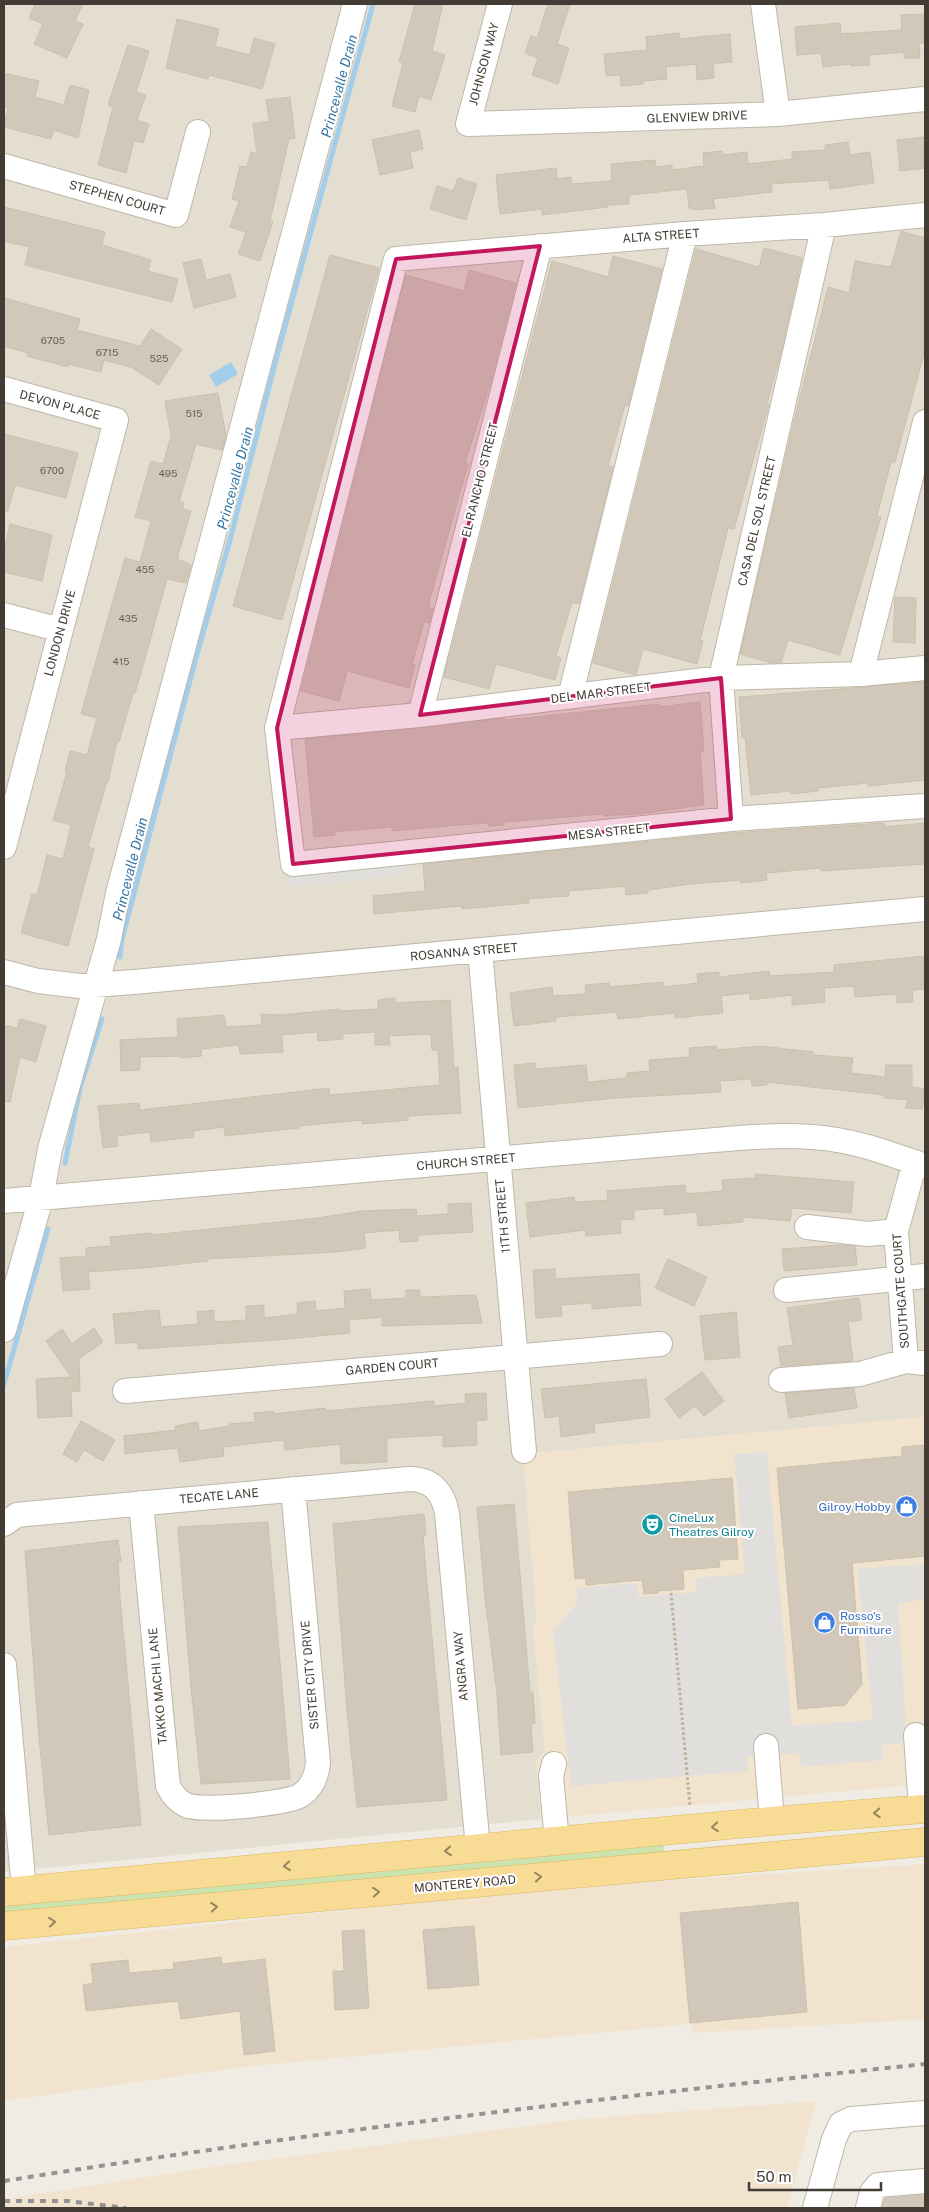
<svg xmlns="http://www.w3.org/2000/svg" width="929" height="2212" font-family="'Public Sans',sans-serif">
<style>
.residential{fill:#e4ded1}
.commercial{fill:#f2e3cf}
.green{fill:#cbe3ae}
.parking{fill:#e1dfdb}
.water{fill:#a2cdeb}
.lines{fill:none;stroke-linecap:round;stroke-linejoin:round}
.stream{stroke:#a2cdeb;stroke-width:5}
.building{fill:#d1c8b9;stroke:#cbc0ad}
.minor-casing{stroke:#beb7a9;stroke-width:26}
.major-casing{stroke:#dbb866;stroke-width:29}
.path{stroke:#bcaf99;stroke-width:3;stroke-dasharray:2.5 2.5;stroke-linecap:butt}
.minor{stroke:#fff;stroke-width:24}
.major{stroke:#f8db95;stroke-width:28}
.rail{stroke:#939393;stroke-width:4;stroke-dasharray:6 6;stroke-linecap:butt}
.oneway{stroke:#948460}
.marked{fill:#c2185b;fill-opacity:0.2;stroke:#c2185b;stroke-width:4;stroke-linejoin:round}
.labels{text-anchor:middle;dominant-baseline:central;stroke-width:4;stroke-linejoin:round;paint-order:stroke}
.number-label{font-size:10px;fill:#665f55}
.street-label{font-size:12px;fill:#423c34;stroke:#fff}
.shop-label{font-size:12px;fill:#366cbe;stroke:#fff;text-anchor:end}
.culture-label{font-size:12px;fill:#0d838f;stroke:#fff;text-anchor:start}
.water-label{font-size:14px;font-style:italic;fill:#3576a6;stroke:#fff}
</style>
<rect width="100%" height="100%" fill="#f0ece3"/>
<!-- residential -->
<path class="residential" d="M4 4H925V1417L523 1454 537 1621 533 1626 545 1752 536 1761 541 1819 4 1872Z"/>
<!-- commercial -->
<path class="commercial" d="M925 1417V1784L541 1819 536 1760 545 1752 533 1625 537 1621 523 1454Z
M925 1864V2019L693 2033 691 2024 243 2067 4 2101V1947L549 1888Z
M816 2101 787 2208H4V2199L212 2167 581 2119Z"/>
<!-- green -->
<path class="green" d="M663 1845 664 1851 661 1856 4 1915V1907L30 1901Z"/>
<!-- parking -->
<path class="parking" d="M925 455V509L912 505Z
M407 858 408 875 290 887 288 870Z
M767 1452 792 1726 873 1720 857 1569 925 1564V1599L898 1603 906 1727 925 1726V1741L882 1745 883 1760 801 1767 799 1753 747 1757 748 1771 571 1786 553 1631 578 1602 576 1588 637 1583 639 1597 696 1592V1578L745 1574 734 1454Z"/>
<!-- water -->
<path class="water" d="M231 362 238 374 216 387 209 375Z"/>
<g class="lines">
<!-- stream -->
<path class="stream" d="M120 957 122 939 197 654 230 540 276 360 373 4
M65 1163 80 1088 102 1019
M4 1384 48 1229"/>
</g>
<!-- building -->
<path class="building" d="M35 4H83L75 21 83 24 67 58 34 44 43 24 29 18Z
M415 4H443L432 51 445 55 431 100 419 96 415 112 392 106 403 63 399 62Z
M548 4H570L557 44 569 48 558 84 532 75 538 58 525 53 531 36 537 38Z
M925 14V43H919L920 58H904V52L869 55 870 65 851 66V64L823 67 821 53 797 55 795 27 840 23 841 34 902 30 901 15Z
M177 19 219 29 215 46 250 55 254 38 275 44 262 89 209 75 208 79 166 68Z
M679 33 680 39 730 34 732 62 713 64 714 78 697 80 696 64 666 67 667 79 643 81V84L621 86 620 75 606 76 604 54 647 50 646 37Z
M128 45 149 51 136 92 146 95 137 120 149 124 143 143 134 141 126 173 98 165 113 107 108 105Z
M4 73 39 81 35 97 64 105 70 85 89 90 78 138 54 130 51 139 4 127 8 108 4 107Z
M290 97 295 138 289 139 270 221 273 222 260 261 238 254 246 232 230 227 239 201 232 199 240 166 247 167 251 152 257 154 253 124 269 121 266 100Z
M419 130 423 149 410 152 413 168 380 175 372 140Z
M925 137V168L900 171 897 140Z
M848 142 850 155 870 152 874 183 830 189 829 180 771 184 772 192 713 199 715 208 697 210 689 208 687 189 629 195V204L608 205V207L542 215V209L500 214 496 175 556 168 557 179 571 177 572 184 612 181 611 164 655 160 656 167 672 165V170L704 166 703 153 722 151 723 155 747 152 748 164 792 159V152L825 150V145Z
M458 178 477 184 466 220 430 209 437 186 453 191Z
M4 207 105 232 102 245 151 260 148 271 178 279 172 302 25 265 29 247 4 241Z
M901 231 925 238V350L895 462H891L877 516 881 517 840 655 788 640 781 663H771L740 654 794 421 828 287 849 293 855 261 891 267Z
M764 248 802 258 780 356 767 404H769L734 529 728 528 700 641H703L697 664 643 649 636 675 593 663 696 249 759 267Z
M330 255 379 268 282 620 233 606Z
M613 256 662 269 628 406 625 405 608 466 613 467 579 604 572 602 556 656 561 658 555 680 496 664 489 689 444 677 552 261 608 277Z
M201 259 206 280 230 274 236 297 194 308 183 263Z
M469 270 516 283 491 381 465 463 468 464 430 599 429 608 433 609 429 623 424 622 412 664 415 665 409 688 347 671 339 701 301 691 406 275 464 291Z
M4 298 80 319 77 330 140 346 151 329 182 349 159 385 131 367 104 360 101 372 68 364V367L27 356 28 353 4 346Z
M218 393 226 436 222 450 196 444 179 502 184 503 182 509 191 511 177 559 191 565 186 583 167 579 141 673 135 693H133L119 742H117L108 782 107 781 88 847 94 849 68 946 21 933 32 894 37 895 47 855 63 859 71 825 53 820 67 772 65 771 70 751 87 755 97 718 81 714 125 558 140 562 151 521 135 517 151 461 163 464 171 436 165 401Z
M4 434 78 453 66 498 15 485 8 511 4 510Z
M10 524 52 535 42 581 4 572V552Z
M895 597 916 598 915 643 893 642Z
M925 682V780L868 786V783L818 788V791L791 794V791L751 795 745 737 742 738 739 697Z
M700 702 704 751H700L704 805 647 813 604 816V814L504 822V825L489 826 488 823 458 825 392 831V827L334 832 335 835 314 837 305 739 505 718V720L659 704 660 707Z
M884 823 885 827 925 823V864L821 871V868L766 873 767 880 741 883V880L690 884 648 890V893L626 895 625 886 569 891V896L528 899 529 903 462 909V906L374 914 373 896 425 891 423 864 732 833Z
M925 956V989L912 990 913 1002 897 1003 896 994 855 997 854 986 824 988 825 1002 792 1005V995L750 1000V993L721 996 723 1013 675 1018 674 1013 618 1019 617 1012 556 1017V1021L514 1026 510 993 552 987 553 996 586 994 585 985 609 983V987L663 982 664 987 698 983 697 974 719 972V977L769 971 770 976 834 972V965Z
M395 998V1003L450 1000 454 1068 458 1067 461 1113 408 1116V1120L362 1124V1120L299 1126V1128L225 1136 224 1127 193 1131 194 1137 151 1142 150 1132 117 1136 118 1146 103 1148 98 1106 139 1103 140 1110 329 1088 330 1095 440 1085 438 1050H432L431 1034 389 1036 390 1045H375V1032L343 1034V1039L318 1041 317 1032 282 1035 283 1052 240 1054 239 1045 201 1049 202 1056 180 1058V1056L140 1057V1070L121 1071 120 1040 178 1037 177 1019 224 1015 226 1027 262 1025 261 1014 281 1015 340 1009 341 1011 378 1009V1000Z
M20 1019 46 1026 36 1062 20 1057 10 1102 4 1101V1025L17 1028Z
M717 1046V1050L760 1046 813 1052V1055L853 1058 851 1073 885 1077 886 1065H912V1087L925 1089V1102L923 1101 922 1109 905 1108 908 1100 884 1098V1095L767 1082V1085L752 1086 751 1079 720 1081 721 1092 615 1098 518 1108 514 1065 535 1063 536 1069 586 1065 588 1082 627 1078V1073L650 1071 649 1060 690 1057 689 1048Z
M755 1174 854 1182 851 1213 792 1208 790 1221 743 1217V1222L698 1226 697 1212 664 1215V1208L634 1210V1219L620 1220 621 1233 586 1236 585 1230 530 1237 526 1203 574 1197 575 1202 608 1200 607 1191 685 1185 686 1194 723 1191 722 1180 755 1178Z
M471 1203 473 1232 418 1235V1241L400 1242 399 1230 364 1233 366 1248 337 1252 208 1259V1261L154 1267 88 1272 90 1289 63 1291 60 1258 86 1256V1248L111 1246 110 1237 152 1233V1235L318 1218 361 1211 416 1209 417 1216 448 1214V1204Z
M839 1245 855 1246 857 1265 784 1271 782 1249Z
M668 1259 707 1277 694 1306 655 1288Z
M555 1269V1279L639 1274 641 1305 592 1309V1303L561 1305 562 1316 536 1318 533 1270Z
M370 1289 371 1300 406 1298V1290H420V1297L476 1295 482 1323 382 1326V1317L349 1320 350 1333 276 1340 138 1349V1342L116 1344 113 1314 159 1310 161 1327 198 1324 197 1312 214 1310V1322L246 1320V1306L264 1305V1318L298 1314 297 1303 315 1301 316 1311 345 1308 344 1291Z
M859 1298 862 1320 848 1322 853 1361 781 1366 778 1347 793 1345 787 1308Z
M736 1312 740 1357 705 1360 700 1316Z
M94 1328 103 1342 79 1359 80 1391 71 1392 72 1416 38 1418 36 1379 71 1377 46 1341 62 1329 72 1344Z
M702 1372 724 1401 704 1416 695 1406 679 1418 665 1399Z
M646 1379 650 1417 594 1424 595 1432 561 1437 559 1416 545 1418 541 1389Z
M854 1388 857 1408 789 1418 785 1393Z
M486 1393 487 1420 476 1421 477 1445 443 1447V1435L387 1438V1462L341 1464 340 1444 285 1450 284 1440 223 1447 224 1456 180 1462 178 1448 125 1454 124 1436 176 1430 175 1426 198 1422 199 1431 230 1426 229 1424 255 1422 254 1413 274 1411V1414L325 1408 326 1411 434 1401V1406L466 1403 465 1394Z
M81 1421 115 1440 103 1461 84 1450 77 1462 63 1454Z
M925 1445V1556L852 1563 862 1684 845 1705 798 1709 777 1468 902 1456V1447Z
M732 1478 738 1559 719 1560 720 1567 683 1570 684 1589 658 1591V1593L644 1594 642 1580 586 1585V1578L575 1579 568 1492Z
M514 1504 530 1692H533L535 1723 531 1724 533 1752 501 1755 497 1694 485 1598 477 1507Z
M424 1514 426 1535H423L426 1572 447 1800 357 1807 347 1711 333 1524Z
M268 1522 290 1779 201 1784 191 1687 178 1527Z
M118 1540 121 1561H118L120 1597 141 1825 49 1835 39 1738 25 1551Z
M798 1902 807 2012 690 2023 680 1913Z
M474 1926 479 1985 428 1989 423 1930Z
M364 1930 369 2008 335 2010 333 1971H344L342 1931Z
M221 1957 222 1964 265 1959 275 2051 244 2055 240 2011 181 2019 178 2001 86 2011 83 1985 93 1983 91 1964 128 1960 129 1973 174 1969 173 1963Z
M925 2195V2208H882L885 2198Z"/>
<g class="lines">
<defs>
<path id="minor" d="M500 4 468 124 778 114 925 99
M763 4 778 114
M4 166 176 215 198 132
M925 215 824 225 685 234 396 259 277 728 293 864 731 819 925 806
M4 389 116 420 4 847
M4 615 61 630
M861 674 925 422
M570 697 685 234
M420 715 540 246
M277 728 420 715 721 678 861 674 925 668
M731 819 721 678 824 225
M480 950 524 1451
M4 972 38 981 80 986 134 982 925 909
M4 1201 692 1142C739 1138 790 1132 837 1140 868 1145 896 1156 925 1166
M807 1227 868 1234 896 1231
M786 1290 925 1276
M4 1330 41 1198 50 1149 109 939 118 893 355 4
M906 1361 896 1231 915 1162
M781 1380 860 1374 906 1361 925 1363
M125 1391 660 1344
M141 1503 168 1786C172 1794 177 1801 186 1805 201 1812 288 1804 301 1795 313 1787 317 1775 318 1762L293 1489
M4 1524 17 1515 26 1514 409 1479C432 1479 443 1492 447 1513L478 1848
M4 1665 24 1890
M916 1735 921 1810
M766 1746 772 1821
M554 1764 551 1776 557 1841
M815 2208 834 2139 841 2124 851 2119 925 2113
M868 2208 872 2192 878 2185 925 2181"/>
<path id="major" d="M4 1892 772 1821 925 1809
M4 1926 925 1842"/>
</defs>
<!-- minor casing -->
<use href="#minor" class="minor-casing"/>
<!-- major casing -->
<use href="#major" class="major-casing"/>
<!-- path -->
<path class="path" d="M671 1593 690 1807"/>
<!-- minor -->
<use href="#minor" class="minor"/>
<!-- major -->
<use href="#major" class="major"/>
<!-- rail -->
<path class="rail" d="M4 2181C310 2132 617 2096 925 2064
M4 2201H68L126 2208"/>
</g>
<!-- one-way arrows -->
<defs><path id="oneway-chevron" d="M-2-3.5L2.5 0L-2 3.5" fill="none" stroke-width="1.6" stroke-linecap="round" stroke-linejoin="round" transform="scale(1.25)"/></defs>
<g class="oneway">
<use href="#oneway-chevron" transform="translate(877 1813) rotate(176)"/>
<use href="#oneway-chevron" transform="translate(715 1827) rotate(175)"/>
<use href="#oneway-chevron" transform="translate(448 1851) rotate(175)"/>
<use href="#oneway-chevron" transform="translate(287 1866) rotate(175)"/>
<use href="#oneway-chevron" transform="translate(538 1877) rotate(-5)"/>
<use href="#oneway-chevron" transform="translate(376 1892) rotate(-5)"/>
<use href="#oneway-chevron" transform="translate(214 1907) rotate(-5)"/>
<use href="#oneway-chevron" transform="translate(52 1922) rotate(-5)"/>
</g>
<!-- marked area -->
<path class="marked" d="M540 246 420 715 721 678 731 819 293 864 277 728 396 259Z"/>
<!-- icons -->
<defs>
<symbol id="shop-disc" viewBox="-11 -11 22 22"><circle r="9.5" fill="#3f7fe0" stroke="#fff"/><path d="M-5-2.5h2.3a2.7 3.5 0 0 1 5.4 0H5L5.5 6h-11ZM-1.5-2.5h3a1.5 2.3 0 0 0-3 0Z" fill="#fff"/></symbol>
<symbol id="theatre-disc" viewBox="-11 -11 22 22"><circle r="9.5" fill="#0f9aa8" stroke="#fff"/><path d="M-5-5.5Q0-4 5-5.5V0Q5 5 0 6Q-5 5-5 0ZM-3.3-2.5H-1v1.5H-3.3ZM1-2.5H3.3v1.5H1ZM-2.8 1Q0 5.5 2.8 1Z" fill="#fff"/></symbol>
</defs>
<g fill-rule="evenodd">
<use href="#shop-disc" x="894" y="1494" width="25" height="25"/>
<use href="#theatre-disc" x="640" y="1512" width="25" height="25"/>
<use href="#shop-disc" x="812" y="1610" width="25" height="25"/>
</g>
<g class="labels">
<!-- number labels -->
<g class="number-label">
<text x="53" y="340">6705</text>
<text x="107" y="352">6715</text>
<text x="159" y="358">525</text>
<text x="194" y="413">515</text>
<text x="52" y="470">6700</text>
<text x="168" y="473">495</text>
<text x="145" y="569">455</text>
<text x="128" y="618">435</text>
<text x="121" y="661">415</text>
</g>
<!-- street labels -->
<g class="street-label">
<text transform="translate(484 64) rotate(-75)">JOHNSON WAY</text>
<text transform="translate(697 117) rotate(-2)">GLENVIEW DRIVE</text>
<text transform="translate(117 198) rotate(16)">STEPHEN COURT</text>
<text transform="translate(661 236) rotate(-4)">ALTA STREET</text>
<text transform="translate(60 405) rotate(15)">DEVON PLACE</text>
<text transform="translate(480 480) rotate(-76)">EL RANCHO STREET</text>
<text transform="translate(757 521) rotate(-77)">CASA DEL SOL STREET</text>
<text transform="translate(60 633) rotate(-75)">LONDON DRIVE</text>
<text transform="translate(601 693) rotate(-7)">DEL MAR STREET</text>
<text transform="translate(609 832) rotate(-6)">MESA STREET</text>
<text transform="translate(464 952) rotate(-5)">ROSANNA STREET</text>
<text transform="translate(466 1162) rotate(-5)">CHURCH STREET</text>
<text transform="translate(503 1216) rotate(-95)">11TH STREET</text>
<text transform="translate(901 1291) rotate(-94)">SOUTHGATE COURT</text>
<text transform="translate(392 1367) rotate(-5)">GARDEN COURT</text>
<text transform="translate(219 1496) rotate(-5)">TECATE LANE</text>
<text transform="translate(461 1666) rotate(-95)">ANGRA WAY</text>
<text transform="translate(310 1675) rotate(-95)">SISTER CITY DRIVE</text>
<text transform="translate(158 1686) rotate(-95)">TAKKO MACHI LANE</text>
<text transform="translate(465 1884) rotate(-5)">MONTEREY ROAD</text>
</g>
<!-- shop labels -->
<g class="shop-label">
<text x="891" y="1507">Gilroy Hobby</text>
<text x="840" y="1616" text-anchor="start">Rosso’s<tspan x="840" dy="14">Furniture</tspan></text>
</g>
<!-- culture labels -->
<g class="culture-label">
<text x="669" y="1518">CineLux<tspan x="669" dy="14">Theatres Gilroy</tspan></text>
</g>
<!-- water labels -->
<g class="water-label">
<text transform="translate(339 86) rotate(-75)">Princevalle Drain</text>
<text transform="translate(235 478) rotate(-75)">Princevalle Drain</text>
<text transform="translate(130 869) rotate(-76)">Princevalle Drain</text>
</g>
</g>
<!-- border -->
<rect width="929" height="2212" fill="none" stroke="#423c34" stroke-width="10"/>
<!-- scale -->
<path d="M749 2182v8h132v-8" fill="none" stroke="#423c34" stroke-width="2.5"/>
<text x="756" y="2182" font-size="15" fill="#423c34" stroke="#ffffff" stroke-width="4" paint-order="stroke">50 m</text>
</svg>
